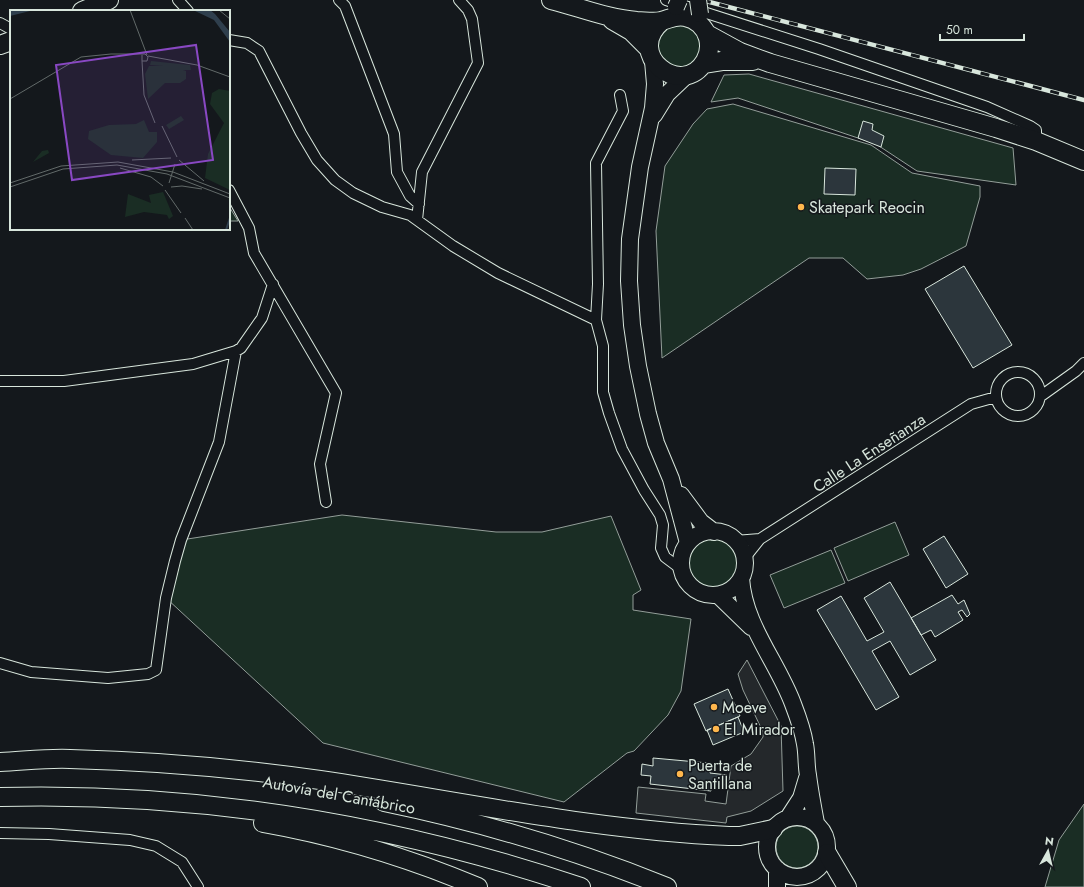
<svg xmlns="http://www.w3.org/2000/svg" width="1084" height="887" font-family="Jost,sans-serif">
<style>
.green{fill:#1a2d24;stroke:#939e99}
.parking{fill:#24282b;stroke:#939e99}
.building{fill:#2c363c;stroke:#d8e6dc}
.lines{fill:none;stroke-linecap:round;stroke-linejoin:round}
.street-casing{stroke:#d8e6dc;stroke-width:12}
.primary-casing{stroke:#d8e6dc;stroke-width:18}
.highway-casing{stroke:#d8e6dc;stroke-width:20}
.street{stroke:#14181c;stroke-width:10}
.primary{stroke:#14181c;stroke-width:16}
.highway{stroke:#14181c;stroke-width:18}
.rail-casing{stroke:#d8e6dc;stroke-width:4.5}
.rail{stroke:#14181c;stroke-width:3;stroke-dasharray:9;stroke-linecap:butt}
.primary-bridge-casing{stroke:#d8e6dc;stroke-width:18;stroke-linecap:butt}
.primary-bridge{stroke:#14181c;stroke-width:16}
.poi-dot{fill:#ffb74d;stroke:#14181c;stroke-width:1.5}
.labels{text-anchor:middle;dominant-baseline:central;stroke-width:3;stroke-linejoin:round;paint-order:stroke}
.poi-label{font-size:16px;fill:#d8e6dc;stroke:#14181c;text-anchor:start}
.street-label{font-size:16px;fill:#d8e6dc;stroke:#14181c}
.inset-river{fill:none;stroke:#2f3f4d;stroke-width:2}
.inset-road{fill:none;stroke:#626a69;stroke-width:1}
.view{fill:#8948c3;fill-opacity:0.15;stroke:#8948c3;stroke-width:2}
.inset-edge{fill:none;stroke:#d8e6dc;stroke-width:2}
</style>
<rect width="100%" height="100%" fill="#14181c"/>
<!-- green -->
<path class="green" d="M677 22 697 30 703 51 689 68 673 69 656 52C658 32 659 30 677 22Z
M749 74 1013 148 1016 185 917 171 876 144 738 98 711 102 724 75Z
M733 104 871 145 912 173 980 186V197L966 246 921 269 903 275 867 279 843 258H809L662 358 656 231 665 166 693 124 707 109Z
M229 208H230L238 221H229Z
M342 515 496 532H542L611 516 641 590 633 595V610L691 619 681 691 668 715 634 751 627 753 564 802 323 743 166 598 181 540Z
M895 522 909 555 848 581 834 548Z
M688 563a25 25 0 1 1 50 0a25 25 0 1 1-50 0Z
M831 550 845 583 784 608 770 575Z
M1084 804V887H1045L1059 840Z
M776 847a21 21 0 1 1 42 0a21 21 0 1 1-42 0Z"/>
<!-- parking -->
<path class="parking" d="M747 660 781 726 783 791 751 811 727 817 726 823 636 813 638 787 706 794 705 801 726 804 731 766 751 754 763 737V732L743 690 738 674Z"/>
<!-- building -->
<path class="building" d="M863 121 873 124 872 130 884 136 881 147 858 138Z
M825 168 856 169 855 195 824 194Z
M964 266 1012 345 973 368 925 289Z
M944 536 968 574 946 588 923 549Z
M890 582 936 660 910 675 890 641 872 651 899 697 876 710 817 610 841 596 867 641 884 632 864 598Z
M952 595 958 604 964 600 970 614 967 617 962 610 958 612 963 620 935 637 931 630 921 635 911 618Z
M728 689 740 716 706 731 694 704Z
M738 717 744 732 713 745 707 730Z
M653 758 708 763 707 769H710V773L727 775 726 785 711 783V791L650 784 651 776 641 775 642 764 653 766Z"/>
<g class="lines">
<defs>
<path id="street" d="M178 0 188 11
M339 0 345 6 394 134 397 172 410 196 419 204
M666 0 819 49 987 107 1030 126 1036 130V141
M0 23 11 29
M229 40 247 43 259 51 301 133 317 160 335 180 353 193 382 207 410 215 453 246 498 273 596 320 603 346V392L609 413 622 449 644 490 660 515 663 525 661 548 665 557 681 569
M229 190 249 228 254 253 336 393 320 464 326 502
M417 220 422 172 478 63 472 19 468 10 459 0
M596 320 598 284 596 163 623 111 620 95
M996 394a22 22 0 1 1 44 0a22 22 0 1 1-44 0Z
M0 381H64L193 364 236 351 241 348 262 318 273 284
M1041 396 1076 371 1084 363
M735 541 760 539
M744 559 760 539 971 404 996 397
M0 663 31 672 108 678 148 674 156 670 166 598 175 561 181 540 219 442 236 351
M0 833 49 834 130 840 156 846 182 862 198 887"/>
<path id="primary" d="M653 61 655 84 653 108 640 167 630 239 629 281 632 325 638 366 648 414 656 443 671 479 688 543
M654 115 667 94 687 75
M681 495 701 522 714 532
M681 563a32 32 0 1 1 64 0a32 32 0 1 1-64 0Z
M741 578C744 625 777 661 793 704 798 717 803 731 805 744 807 754 806 765 808 775 810 791 813 807 816 823
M718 595 751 627
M767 847a30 30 0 1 1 60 0a30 30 0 1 1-60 0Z
M788 818 801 798 807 778
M777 887V869"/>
<path id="highway" d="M551 0C579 7 608 19 637 21 644 21 654 23 661 21 670 19 675 15 685 17 696 19 705 27 708 38 710 46 709 54 705 61 682 100 623 54 662 21
M82 11 109 0
M612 20 631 31 649 49
M707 34 740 52 770 63 996 128 1036 141 1084 161
M0 45 11 41
M703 64 722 61H753
M0 762C23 761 47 758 70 759 153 761 237 768 320 780 455 800 591 830 729 836H740L773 829
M0 797C198 792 394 824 581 887
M384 802C481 822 575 850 667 887
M263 823C337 836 409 858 478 887
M827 853 847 887"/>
</defs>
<!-- street casing -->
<use href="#street" class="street-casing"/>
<!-- primary casing -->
<use href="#primary" class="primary-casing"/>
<!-- highway casing -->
<use href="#highway" class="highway-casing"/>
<!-- street -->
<use href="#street" class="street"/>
<!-- primary -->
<use href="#primary" class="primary"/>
<!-- highway -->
<use href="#highway" class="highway"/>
<defs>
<path id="rail" d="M702 0 1084 100"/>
</defs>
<!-- rail casing -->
<use href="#rail" class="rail-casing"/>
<!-- rail -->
<use href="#rail" class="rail"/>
<defs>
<path id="primary-bridge" d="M698 0 700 14
M676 7 679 0"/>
</defs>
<!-- primary-bridge casing -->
<use href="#primary-bridge" class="primary-bridge-casing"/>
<!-- primary-bridge -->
<use href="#primary-bridge" class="primary-bridge"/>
</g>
<!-- markers -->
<g class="poi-dot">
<circle cx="801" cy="207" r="4"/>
<circle cx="714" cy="707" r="4"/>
<circle cx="716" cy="729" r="4"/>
<circle cx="680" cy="774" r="4"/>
</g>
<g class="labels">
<!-- poi labels -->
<g class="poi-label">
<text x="809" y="207">Skatepark Reocin</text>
<text x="722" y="707">Moeve</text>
<text x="724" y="729">El Mirador</text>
<text x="688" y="765">Puerta de<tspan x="688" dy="18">Santillana</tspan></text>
</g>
<!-- street labels -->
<g class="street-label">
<text transform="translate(869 453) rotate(-33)">Calle La Enseñanza</text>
<text transform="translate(339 795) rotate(10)">Autovía del Cantábrico</text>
</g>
</g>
<!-- overview -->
<g transform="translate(10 10)">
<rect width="220" height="220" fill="#14181c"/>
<path d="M141 51 180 55 181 60H173L176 61V69L170 73H155L138 89 135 64 139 56H153L140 55ZM209 79 220 81V180L195 168 198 144 214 113 200 94 202 83ZM171 106 174 110 159 119 156 115ZM134 110 139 122H147V132L133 148 101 145 78 129 79 121 99 115 126 114ZM38 140 39 143 23 152 32 141ZM153 182 163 206 159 209 157 205 134 202 115 207 118 184 141 193 139 185Z" fill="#1a2d24"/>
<path d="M0 0H24L0 6ZM183 0H200L205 4 220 22V32L204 10Z" fill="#2f3f4d"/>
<path class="inset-river" d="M216 220 220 208"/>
<path class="inset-road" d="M120 0 137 45M209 0 220 9M138 46 187 55 220 67M132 51 134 85 145 113M0 89 71 47 101 44H135L138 47 137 51H132V45M152 116 167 147M122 150 161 148M169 150 194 171M110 158 141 167 153 176M0 173 51 156 108 152 163 162 220 184M159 173 165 154M0 177 53 159 107 155 157 164 220 188M161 177 172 176 192 179M155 180 171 203M175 208 183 220"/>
<path class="view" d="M186 35 203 150 62 170 46 55Z"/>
<rect width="220" height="220" class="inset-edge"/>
</g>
<!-- north arrow -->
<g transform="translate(1048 851) rotate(8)" stroke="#14181c" stroke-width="3" paint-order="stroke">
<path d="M0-3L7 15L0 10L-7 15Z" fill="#d8e6dc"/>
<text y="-6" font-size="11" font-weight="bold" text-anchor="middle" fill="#d8e6dc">N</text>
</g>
<!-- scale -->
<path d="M940 34v6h84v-6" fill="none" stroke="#d8e6dc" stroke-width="2"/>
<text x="946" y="34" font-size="12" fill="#d8e6dc" stroke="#14181c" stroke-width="3" paint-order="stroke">50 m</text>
</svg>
